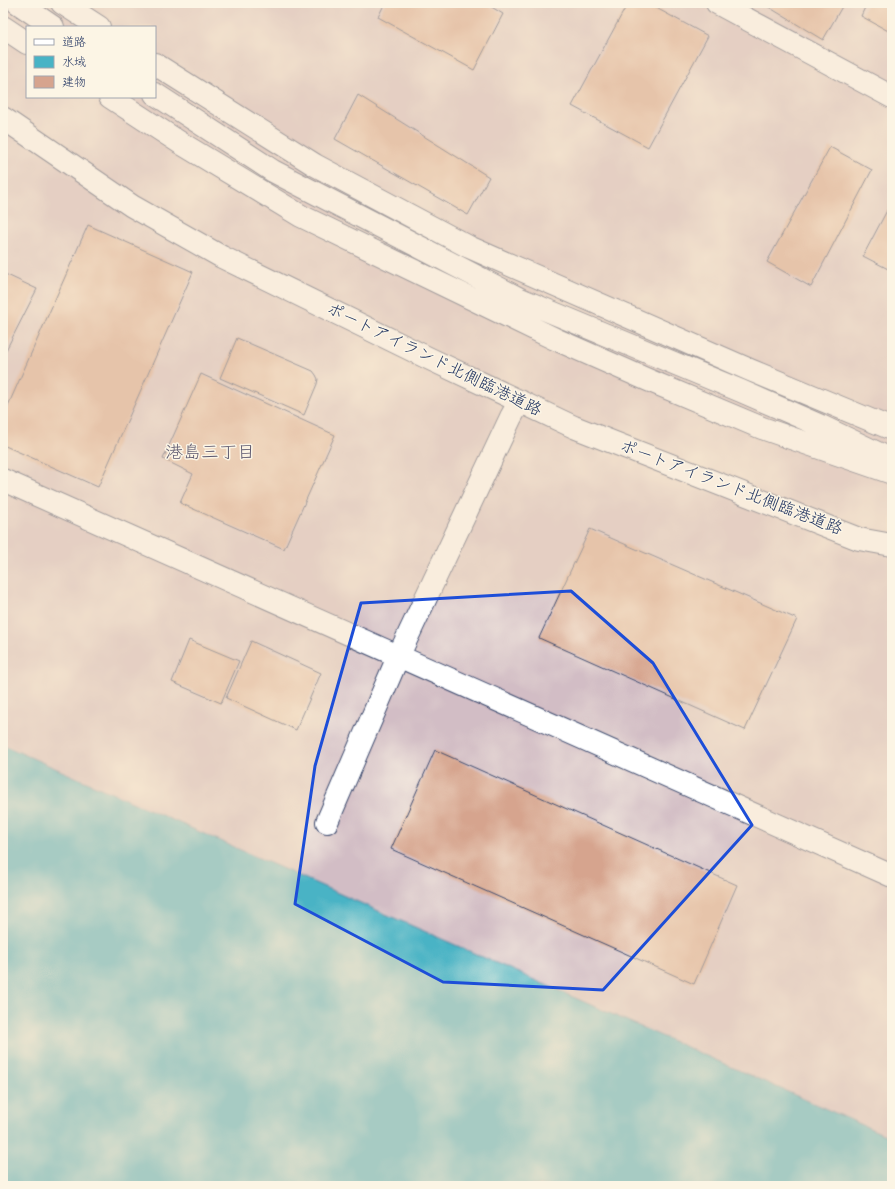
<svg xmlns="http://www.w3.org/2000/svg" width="895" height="1189" font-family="'Indie Flower','Klee One',sans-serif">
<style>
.industrial{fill:#d2bdc5;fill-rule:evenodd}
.water{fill:#48b3c5;stroke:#327192}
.building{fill:#d6a48e}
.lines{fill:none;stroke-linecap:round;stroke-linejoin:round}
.minor-casing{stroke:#3c496d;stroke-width:24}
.minor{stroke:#fff;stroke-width:22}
.marked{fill:none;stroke:#1d4ed8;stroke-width:3;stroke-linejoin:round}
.labels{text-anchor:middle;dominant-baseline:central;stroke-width:3;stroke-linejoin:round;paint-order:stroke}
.street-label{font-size:17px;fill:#1b2f5e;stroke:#fcf5e5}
.neighbourhood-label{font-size:18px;fill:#5c586f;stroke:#fcf5e5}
</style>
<rect width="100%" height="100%" fill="#fcf5e5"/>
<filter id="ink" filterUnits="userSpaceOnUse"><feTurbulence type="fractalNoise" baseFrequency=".025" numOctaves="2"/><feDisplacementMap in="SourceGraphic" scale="8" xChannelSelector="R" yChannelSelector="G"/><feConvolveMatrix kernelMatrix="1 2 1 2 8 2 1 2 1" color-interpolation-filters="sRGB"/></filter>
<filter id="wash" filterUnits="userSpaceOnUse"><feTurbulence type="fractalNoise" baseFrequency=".012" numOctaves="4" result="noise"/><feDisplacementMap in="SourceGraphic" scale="16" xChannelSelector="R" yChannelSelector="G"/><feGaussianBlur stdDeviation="0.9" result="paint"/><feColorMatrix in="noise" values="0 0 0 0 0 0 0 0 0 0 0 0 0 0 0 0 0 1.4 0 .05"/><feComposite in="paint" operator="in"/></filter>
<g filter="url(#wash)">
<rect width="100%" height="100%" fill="#f4dec1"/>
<!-- industrial -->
<path class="industrial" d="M3 3H892V1138L3 745ZM27 27H155V97H27Z"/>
<!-- water -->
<path class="water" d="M3 745 892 1138V1186H3Z"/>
<g id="blocks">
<!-- building -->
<path class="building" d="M385 3H485L503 14 474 70 378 17Z
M628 3H647L708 36 648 147 572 106Z
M762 3H844L823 40Z
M867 3H892V33L861 16Z
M358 95 489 177 468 215 335 139Z
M830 147 872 170 811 287 767 262Z
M892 201V271L863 256Z
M88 225 193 272 98 487 3 445V417Z
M3 273 37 289 3 356Z
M237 338 313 371 316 375 318 379 317 384 304 415 220 378Z
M201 374 335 435 284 549 180 503 193 474 163 459Z
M590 529 797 619 745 730 539 638Z
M189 640 239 661 221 703 172 682Z
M251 641 321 673 296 730 226 698Z
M435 750 737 885 694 984 391 849Z"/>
</g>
</g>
<g filter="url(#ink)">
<use href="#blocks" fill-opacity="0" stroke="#3c496d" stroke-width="1"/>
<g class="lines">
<defs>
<path id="minor" d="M18 3 53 27
M62 3 99 27
M717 3 892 97
M3 27 27 43
M155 64 315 165 469 247 750 370 892 429
M155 94 273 171 520 299 741 391 821 426 892 460
M110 97 179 142 301 216 555 339 648 380 762 428 892 473
M3 118 132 206 222 257 428 358 574 427 859 539 892 545
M3 480 892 876
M327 822 398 657 511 417 520 401"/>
</defs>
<!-- minor casing -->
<use href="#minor" class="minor-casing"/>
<!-- minor -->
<use href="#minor" class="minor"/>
</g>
</g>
<!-- marked area -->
<path d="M0 0H895V1189H0ZM571 591 653 663 752 825 603 990 443 982 295 904 315 766 361 603Z" fill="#f4dec1" fill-opacity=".55" fill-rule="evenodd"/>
<path class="marked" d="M571 591 653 663 752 825 603 990 443 982 295 904 315 766 361 603Z"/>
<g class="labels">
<!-- street labels -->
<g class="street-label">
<text transform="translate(434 360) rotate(26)">ポートアイランド北側臨港道路</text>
<text transform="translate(731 488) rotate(21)">ポートアイランド北側臨港道路</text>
</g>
<!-- neighbourhood labels -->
<g class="neighbourhood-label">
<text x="210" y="454">港島三丁目</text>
</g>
</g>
<!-- margin -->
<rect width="895" height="1189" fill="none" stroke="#fcf5e5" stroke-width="16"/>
<!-- legend -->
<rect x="26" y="26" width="130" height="72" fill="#fcf5e5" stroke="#a2a6af"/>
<rect x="34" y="39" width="20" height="6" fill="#ffffff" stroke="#a2a6af"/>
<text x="62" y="46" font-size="12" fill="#1b2f5e">道路</text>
<rect x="34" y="56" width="20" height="12" fill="#48b3c5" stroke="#a2a6af"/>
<text x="62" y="66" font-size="12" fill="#1b2f5e">水域</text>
<rect x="34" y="76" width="20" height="12" fill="#d6a48e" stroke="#a2a6af"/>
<text x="62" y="86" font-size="12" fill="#1b2f5e">建物</text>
</svg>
